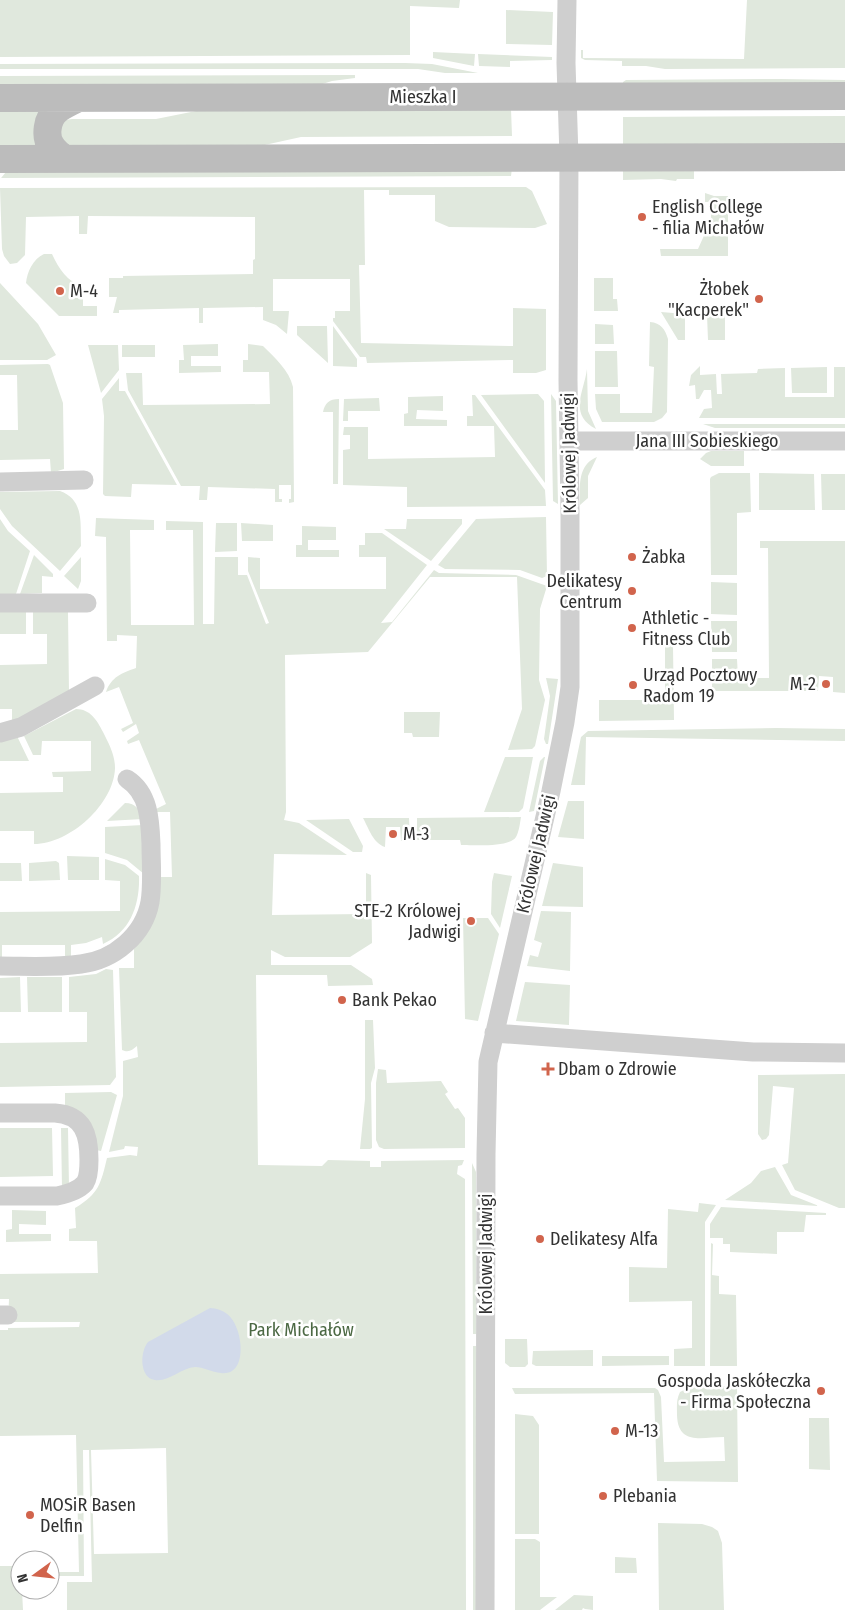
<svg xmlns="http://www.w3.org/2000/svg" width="845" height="1610" font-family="'Fira Sans Condensed',sans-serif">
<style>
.green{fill:#e0e8dd;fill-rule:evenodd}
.water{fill:#d2daea}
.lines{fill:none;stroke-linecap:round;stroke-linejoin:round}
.street{stroke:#cfcfcf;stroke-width:19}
.secondary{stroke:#bcbcbc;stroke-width:28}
.poi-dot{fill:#d1644c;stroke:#fff;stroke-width:2}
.labels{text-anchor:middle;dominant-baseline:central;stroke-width:5;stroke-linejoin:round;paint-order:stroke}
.street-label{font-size:18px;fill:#323232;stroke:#fff}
.poi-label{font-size:18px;fill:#323232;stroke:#fff;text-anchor:start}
.park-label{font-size:18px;fill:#4c6944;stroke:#fff}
</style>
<rect width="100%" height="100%" fill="#fff"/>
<!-- green -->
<path class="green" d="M0 0H460L459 8 410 6V55L0 57Z
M747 0H845V68L665 69 646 66H622V61L585 60 581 58V50H583V58L744 59Z
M506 10 553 12 552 45 506 44Z
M433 52 475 54 474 66 433 58Z
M478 54 552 57V60L510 61V67L479 66Z
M405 63 432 64 478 73H445L418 69H0V64Z
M355 75V78L332 81 319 85 0 88V76Z
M780 79 845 80V85L623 86V82L626 80Z
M211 108 511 109 512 136 301 137 260 146 68 148 56 130 65 120 72 119H156Z
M0 109H47L44 148H0Z
M845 116V146H623V117Z
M512 168 511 176 1 178 6 172Z
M623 168 694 170V179H677L676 181 661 179 623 180Z
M526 187 532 191 547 224 535 228 449 227 435 221V195H389V190H364L365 265H359L361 343 513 346V308L546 309V370L536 373H513V360L367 363 366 357H360L333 321V318H335V311H350V279H273V311H289L287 334 276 325 263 320V307L203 308V323H199V308L119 310V313H113L117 297H109V278H123V276L253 274V260L255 259V217L88 216 87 234H79V216L26 217 25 255 17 263 10 264 4 256 2 249 0 188Z
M705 193 714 196H728V256H661L660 249H698L711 220V202H705Z
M44 254H52C59 269 67 281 83 287V306H97V316H59L26 283C27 272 33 259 44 254Z
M594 278H613V299H617L618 311H594Z
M0 283 38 324 56 355 47 360H0Z
M661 312 685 314V340H678Z
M707 315H725V340H708Z
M650 322C661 323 665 329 668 339L667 412 662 418 654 422H602L596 409 595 394H620V413H652L654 367 649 366Z
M595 324 613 325 614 344H595Z
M297 326H327L328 363 297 335Z
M333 326 357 359V367L333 366Z
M218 344V356H191V366H221V372L179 373V360H184L183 345Z
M248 344 263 346C275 358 289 370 293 387L294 502 289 503V499H291V485H279V499H282V502H275V489L208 487 207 500H199L200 486H181L128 390 126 373H142L143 405 270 404 269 372H243V360H248Z
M88 345H118L119 370 101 393Z
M122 345H155V357H122Z
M595 351H617L618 387H595Z
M48 364 50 365 63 403 64 469 51 473 50 459 0 460V430H18L17 375H0V365Z
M700 366V375L716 374 717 394H722L721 374 757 373 758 369 785 368V397H834V367H845V418H699L704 409 712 408 711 390H704L699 399H696L695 385 689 386 691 375Z
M827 367V393H792L791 368Z
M587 369 588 411 596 429C568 414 584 392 587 369Z
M119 378V391H125L177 485 132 484 131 497 105 496 103 494 104 416 102 399Z
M538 394 544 401 545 483 481 395Z
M551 394 556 401 558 504 553 501Z
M472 395H475L545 490 546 506 407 507V487L343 485V450L350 449V435H343L344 427H368V459L495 457 494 426H467V416H473Z
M443 396V411L417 410 416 419 447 420V426H404V414L408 413V397Z
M379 398 380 411H348V421H343L344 399Z
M339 399 338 484H333V412H323C325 403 329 399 339 399Z
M703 424H845V428H715Z
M711 451H744V466H711L700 459 706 453Z
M597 457 588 476V498L580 505C580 487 577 465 597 457Z
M719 473H750L751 512 737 513V575H711L710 479 711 477Z
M759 473 814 474 815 510H759Z
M821 474H845V510H822Z
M60 491C85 500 80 525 81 546L60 571 12 526 0 509V492Z
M546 517 547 576 542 578 520 570 445 569 438 565 476 519Z
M96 518 154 520V530H130L131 625H194L193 530H166V521L203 522V624H214L215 557H238V575H247L266 624 269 623 248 571V557L260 558V589H386V557H359V545H365V533H382L427 565 381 623 392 622 434 570 439 573 516 575 547 586 540 609 539 680 545 700 535 746 532 749 508 750 522 709 517 577H430L368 652 285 655 286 812 284 820 299 823 347 855 274 854 272 915 366 914V873L371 875 372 943 350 957H285L271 950V965H351L372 979 373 985 328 986 327 975H256L258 1165 322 1166 328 1160 370 1161V1167H381V1161L464 1160 462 1165 458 1166 457 1174 465 1179 466 1610H67V1582H92L89 1450H83L84 1576H59L58 1572H79L76 1435 0 1436V1330H8V1328L79 1327 80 1322H8L9 1299H0V1274L98 1273 97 1241H69V1229L76 1228 75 1208C99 1194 101 1183 107 1158L130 1155 137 1156 138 1147 125 1146 124 1149 109 1152 123 1096V1061L138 1057 137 1046C132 1050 129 1053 122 1050L119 968H134V949C158 920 156 913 159 877H172L170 812H156V809L166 804 139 740 128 744 127 741 139 733 136 724 123 732 121 729 133 723 119 687 106 692C111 677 122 673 136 668L137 636 117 635V641H107L106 537 95 536ZM166 1448 168 1553 94 1554 91 1450Z
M0 519 8 531 30 551 16 594H0Z
M407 519H462V524L431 561 384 529H406Z
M216 523H237V551L215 552Z
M241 523 273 525V541H242Z
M302 526 336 527V540H308V550H339V557H296V545H302Z
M760 541H845V693L833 692V677L819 676 818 691H712V659H737L738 678H769L768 548H760Z
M34 555 53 574V577L42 576V593L20 594Z
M81 557V581L78 589 64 576Z
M711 582 737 583V615L711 614Z
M0 611H26V634H0Z
M33 611 68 612 69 693 12 724V709H0V665L47 664V634H33Z
M711 621H737V652H712Z
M665 646H673L674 720 599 721V700H665Z
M546 678 558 679 548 744H546L544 739 550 696Z
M76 709C90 709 97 720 103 732 109 744 115 755 115 768 114 804 70 844 34 844V831H0V793L63 792V777H53L52 772 91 771V741H42L41 755H33L24 736Z
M404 712H440L439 737H413L412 733H404Z
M776 728 845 729V741L586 737 585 785H571L581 737 588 731Z
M17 736 29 761H0V739Z
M505 757H533L523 808 519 812H484Z
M544 757H545L534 811 529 812 540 761Z
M568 801H584V839L558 837Z
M125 803C136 803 140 810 143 819L107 821Z
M521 817C520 823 519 832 516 837 509 848 473 845 461 845L460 840H417V818Z
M363 818H409L410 841H401L400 827H386L385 847C373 843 369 829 363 818Z
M349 819 363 846 362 852H353L306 820Z
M143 825 144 874 127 860 105 853V827Z
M67 856 99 857V880H68Z
M105 859 125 865 139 876C140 904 131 932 103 944L102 937 86 943 71 945V958H65V945H2V959H0V912L120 911V881L105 880Z
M56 861 59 863 60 880 29 881V863Z
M0 863H21L22 881H0Z
M553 863 583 867V907L542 906Z
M494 873 512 876 500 928 491 914 492 882Z
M541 911 571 912 570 971 527 966 530 955 538 957 542 943 534 940Z
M463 918H488L499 934 478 1021 465 1019Z
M106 969 113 970 116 1077 110 1085 0 1087V1043L87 1042V1012H69V977L96 974Z
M20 977 21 1012H0V978Z
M27 977H62V1012H28Z
M525 982 570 985 569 1025 516 1021Z
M365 1020H373L375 1068 371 1083 372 1148 370 1149H360L365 1099Z
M378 1069 386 1070 387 1083 441 1081 448 1092 445 1094 455 1109 458 1108 465 1118V1148L384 1149 379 1147 376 1140V1083Z
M845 1074V1208H839L795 1190 782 1165 788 1163 794 1088 773 1086 769 1135 766 1139 762 1140 758 1134V1075Z
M111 1092 117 1095 101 1151 96 1150 65 1107V1093Z
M0 1128H52L53 1176 0 1177Z
M61 1128H68L69 1187 62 1189Z
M472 1163 476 1172V1334H473Z
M775 1167 791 1195 819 1206 725 1200 751 1183 761 1171Z
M699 1203 716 1205 705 1222V1366H674V1349L692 1348V1301L629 1302V1267L667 1268 668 1209 698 1212Z
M721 1207 826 1213V1215H806L804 1232H777V1254L730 1252V1244H723V1238H710V1224Z
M12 1210 46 1211V1225L19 1224V1234H51V1241L6 1242V1230L12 1229Z
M711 1243 713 1244 712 1275 719 1276V1294L736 1295 737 1366H710Z
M505 1339H527L528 1364 525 1367H510L505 1363Z
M473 1346H476V1610H473Z
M593 1350V1366H536L532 1364 533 1351Z
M602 1356H669V1365L602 1366Z
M737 1386 738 1482 657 1481 654 1393 515 1394 512 1388H655L658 1390 661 1397 664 1462 725 1461 724 1437C702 1437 678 1446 677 1415 677 1407 676 1400 680 1392L690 1387Z
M515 1414 533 1416 539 1425V1534H515Z
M809 1418H829L830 1470 809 1469Z
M658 1523 702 1524 712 1527 718 1531 722 1543 724 1610H659Z
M515 1539H535L540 1542V1597H557L540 1610H515Z
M615 1557 636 1558 637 1573H615Z
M0 1566H12V1569H20V1590H22L23 1610H0Z
M574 1595 593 1596V1610L585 1609 583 1608 582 1610H555Z"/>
<!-- water -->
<path class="water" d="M210 1308C224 1309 232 1315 237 1329 243 1344 244 1376 221 1373 212 1372 203 1367 195 1367 181 1368 169 1382 155 1380 139 1378 140 1351 148 1342Z"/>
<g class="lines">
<!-- street -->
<path class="street" d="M569 441H845
M0 482 84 480
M0 603H87
M0 733 21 727 95 686
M0 966C26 966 54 968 81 964 114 960 144 935 150 902 153 883 151 863 151 844 150 820 149 793 127 779
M494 1033 753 1052 845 1053
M0 1113H55C84 1115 89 1135 89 1160 89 1167 89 1177 85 1183 78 1191 67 1194 57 1196H0
M0 1315H8
M485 1610 486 1154 488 1062 551 791 565 722 570 687V511L568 380 569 157 566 63 567 0"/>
<!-- secondary -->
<path class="secondary" d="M0 98 845 96
M0 159 845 157
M64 159C60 155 55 152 52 147 44 137 47 118 57 110 63 105 71 102 78 98"/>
</g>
<!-- markers -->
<g class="poi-dot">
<circle cx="642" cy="217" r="5"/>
<circle cx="60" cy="291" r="5"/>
<circle cx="759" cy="299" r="5"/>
<circle cx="632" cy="557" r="5"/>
<circle cx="632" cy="591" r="5"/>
<circle cx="632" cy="628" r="5"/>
<circle cx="826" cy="684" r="5"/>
<circle cx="633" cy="685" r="5"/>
<circle cx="393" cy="834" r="5"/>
<circle cx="471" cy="921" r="5"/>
<circle cx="342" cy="1000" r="5"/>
<path d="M545.5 1061.5h5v5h5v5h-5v5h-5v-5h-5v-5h5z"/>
<circle cx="540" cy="1239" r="5"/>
<circle cx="821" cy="1391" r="5"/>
<circle cx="615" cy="1431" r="5"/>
<circle cx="603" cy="1496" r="5"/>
<circle cx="30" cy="1515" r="5"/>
</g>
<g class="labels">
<!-- street labels -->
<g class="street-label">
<text x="423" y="97">Mieszka I</text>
<text x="707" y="441">Jana III Sobieskiego</text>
<text transform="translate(569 453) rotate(-91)">Królowej Jadwigi</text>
<text transform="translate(536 854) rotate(-77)">Królowej Jadwigi</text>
<text transform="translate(486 1254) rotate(-90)">Królowej Jadwigi</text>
</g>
<!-- poi labels -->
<g class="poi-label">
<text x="652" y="207">English College<tspan x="652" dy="21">- filia Michałów</tspan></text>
<text x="749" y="289" text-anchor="end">Żłobek<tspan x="749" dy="21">"Kacperek"</tspan></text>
<text x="70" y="291">M-4</text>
<text x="642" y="557">Żabka</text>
<text x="622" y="581" text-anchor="end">Delikatesy<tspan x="622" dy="21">Centrum</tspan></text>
<text x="642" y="618">Athletic -<tspan x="642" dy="21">Fitness Club</tspan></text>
<text x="643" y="675">Urząd Pocztowy<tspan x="643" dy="21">Radom 19</tspan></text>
<text x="816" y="684" text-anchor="end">M-2</text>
<text x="403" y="834">M-3</text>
<text x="461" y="911" text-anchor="end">STE-2 Królowej<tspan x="461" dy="21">Jadwigi</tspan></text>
<text x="352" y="1000">Bank Pekao</text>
<text x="558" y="1069">Dbam o Zdrowie</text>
<text x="550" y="1239">Delikatesy Alfa</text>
<text x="811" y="1381" text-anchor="end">Gospoda Jaskółeczka<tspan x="811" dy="21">- Firma Społeczna</tspan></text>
<text x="625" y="1431">M-13</text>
<text x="613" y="1496">Plebania</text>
<text x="40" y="1505">MOSiR Basen<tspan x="40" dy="21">Delfin</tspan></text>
</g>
<!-- park labels -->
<g class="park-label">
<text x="301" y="1330">Park Michałów</text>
</g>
</g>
<!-- north arrow -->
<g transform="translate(35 1575) rotate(255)"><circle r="24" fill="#ffffff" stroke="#adadad"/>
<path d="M0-4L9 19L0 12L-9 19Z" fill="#d1644c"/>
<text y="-8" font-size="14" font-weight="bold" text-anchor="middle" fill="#323232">N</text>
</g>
</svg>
